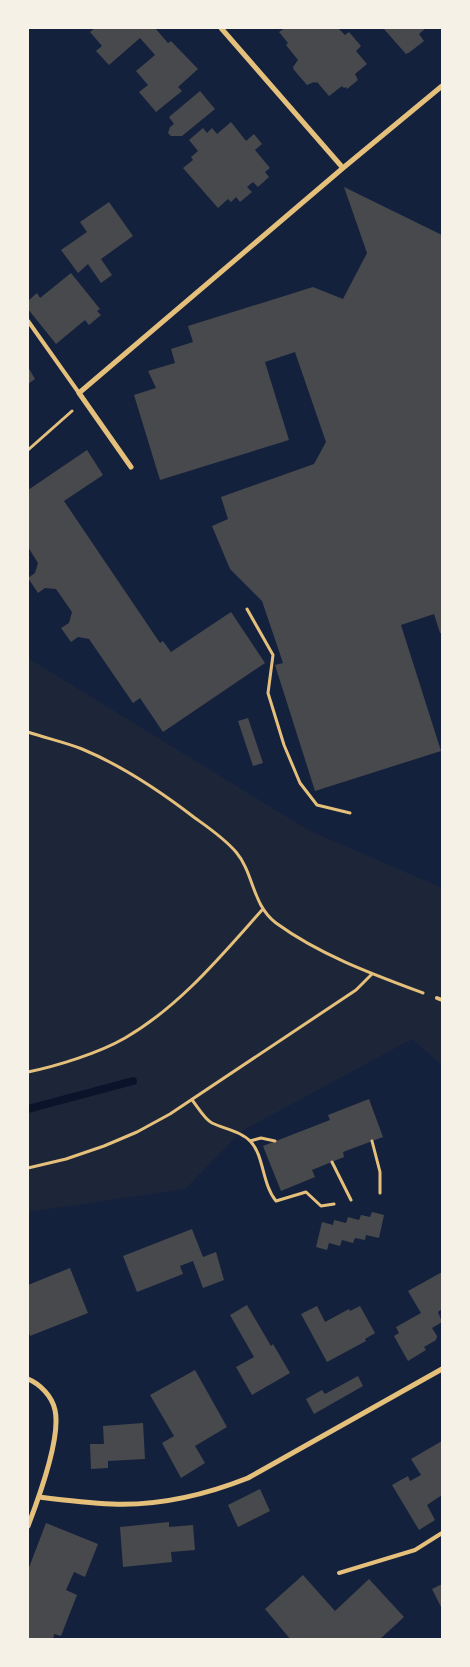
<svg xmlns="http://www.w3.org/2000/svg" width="470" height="1667" font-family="Raleway,sans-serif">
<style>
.green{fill:#1d2539}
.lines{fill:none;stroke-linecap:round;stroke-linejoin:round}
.stream{stroke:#0b132b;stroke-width:8}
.building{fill:#48494c}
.path{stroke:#e5c07b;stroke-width:3}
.service{stroke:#e5c07b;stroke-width:4}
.minor{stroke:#e5c07b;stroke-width:5}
</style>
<rect width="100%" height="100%" fill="#14213d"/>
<!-- green -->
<path class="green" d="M28 658 308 830 442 888V1065L412 1039 242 1131 185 1189 28 1212Z"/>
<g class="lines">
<!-- stream -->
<path class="stream" d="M28 1109 133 1081"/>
</g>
<!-- building -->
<path class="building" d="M95 28H155L168 43 171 41 198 69 178 87 182 91 156 112 139 92 148 85 136 71 155 55 140 38 109 65 96 51 102 46 90 32Z
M285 28H338L345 35 349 32 361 46 356 51 367 64 355 74 358 80 347 89 346 87 344 88 342 86 329 96 317 82 315 83 314 82 307 85 294 70 293 67 298 60 286 45 288 43 279 32Z
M383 28H426L419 34 424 41 410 52 406 54Z
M200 91 215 109 182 136H171L168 133 170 127 174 124 169 117Z
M231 122 246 141 254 134 262 144 255 150 270 168 265 172 269 177 258 187 253 182 247 187 252 192 240 202 236 197 231 202 228 199 218 208 183 168 193 160 191 157 198 151 189 140 203 128 207 133 212 128 217 134Z
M344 187 442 235V633H440L434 614 401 625 441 751 315 791 275 665 283 663 262 601 230 569 212 526 228 519 221 497 314 464 326 442 295 352 265 362 289 440 160 480 134 395 156 388 148 371 175 363 171 349 193 342 188 326 313 287 343 299 367 253Z
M109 202 133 236 101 259 112 275 101 283 88 264 78 273 61 250 87 232 80 222Z
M71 273 100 309 97 311 101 315 89 325 85 320 56 344 28 309 29 307 28 301 37 293 40 298Z
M28 367 35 379 28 384Z
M87 450 103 475 64 501 160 643 163 641 171 652 231 612 265 663 163 732 140 698 133 703 89 639 78 637 71 642 61 628 69 623 72 612 56 589 45 588 38 593 28 578 35 573 38 563 28 547V490Z
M248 718 263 763 253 766 238 721Z
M369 1099 383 1137 343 1152 344 1157 312 1170 315 1177 281 1191 263 1146 330 1120 328 1115Z
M372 1212 384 1215 379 1238 366 1235 365 1240 355 1238 353 1243 342 1240 340 1246 329 1243 327 1250 316 1247 322 1222 333 1225 334 1220 346 1223 348 1217 359 1220 361 1215 370 1217Z
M192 1229 203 1257 216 1252 224 1280 203 1288 193 1261 180 1266 183 1274 137 1292 123 1256Z
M70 1268 88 1313 30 1336 28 1329V1285Z
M442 1272V1309L438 1312 442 1322 432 1328 437 1336 436 1340 424 1347 426 1350 408 1361 394 1336 399 1333 396 1327 421 1313 408 1291Z
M247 1305 271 1346 273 1344 290 1373 252 1395 236 1367 254 1357 230 1315Z
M317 1306 325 1322 349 1309 350 1311 360 1306 375 1333 365 1339 366 1341 327 1362 301 1314Z
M195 1370 227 1427 195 1446 205 1463 181 1478 162 1443 174 1436 150 1395Z
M358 1376 363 1386 314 1414 306 1399 322 1390 325 1394Z
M143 1423 145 1459 108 1461V1468L91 1469 90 1444H104L103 1426Z
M442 1441V1495L427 1505 435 1520 419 1530 392 1485 408 1476 410 1481 421 1475 411 1459Z
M260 1489 270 1511 238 1527 228 1505Z
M169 1522V1527L193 1525 195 1550 171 1552 172 1562 123 1567 120 1527Z
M46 1523 98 1544 85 1577 74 1572 66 1590 77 1595 61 1636 54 1634 53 1640H28V1570Z
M303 1575 335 1611 369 1579 404 1617 379 1640H291L265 1609Z
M442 1584V1609L432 1589Z"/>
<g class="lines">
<!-- path -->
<path class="path" d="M28 450 72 411
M247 609 273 655 268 693 284 745 300 783 317 805 350 813
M28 732C45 738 64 742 82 749 123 766 160 791 195 818 209 828 224 838 236 852 254 873 252 905 276 923 320 955 372 974 423 993
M28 1072C57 1066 99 1053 125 1038 180 1006 221 956 262 910
M192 1100C198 1107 204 1119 212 1123 224 1129 241 1131 251 1142 264 1156 262 1184 276 1201L306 1192 321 1206 334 1204
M250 1141 261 1138 275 1141
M372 1141 380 1172V1193
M332 1162 351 1200
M28 1168 66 1159 104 1146 137 1132 170 1114 356 990 372 974"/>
<!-- service -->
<path class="service" d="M28 321 79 393
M437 998 442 1000
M339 1573 415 1550 442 1533"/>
<!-- minor -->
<path class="minor" d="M221 28 343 168
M131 467 79 393 343 168 442 86
M28 1379C40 1384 52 1396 55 1410 61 1437 38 1500 28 1526
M39 1497C63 1500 88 1503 112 1504 159 1506 205 1495 248 1478L442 1369"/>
</g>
<!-- border -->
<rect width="470" height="1667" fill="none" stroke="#f6f1e7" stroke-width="58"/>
</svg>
